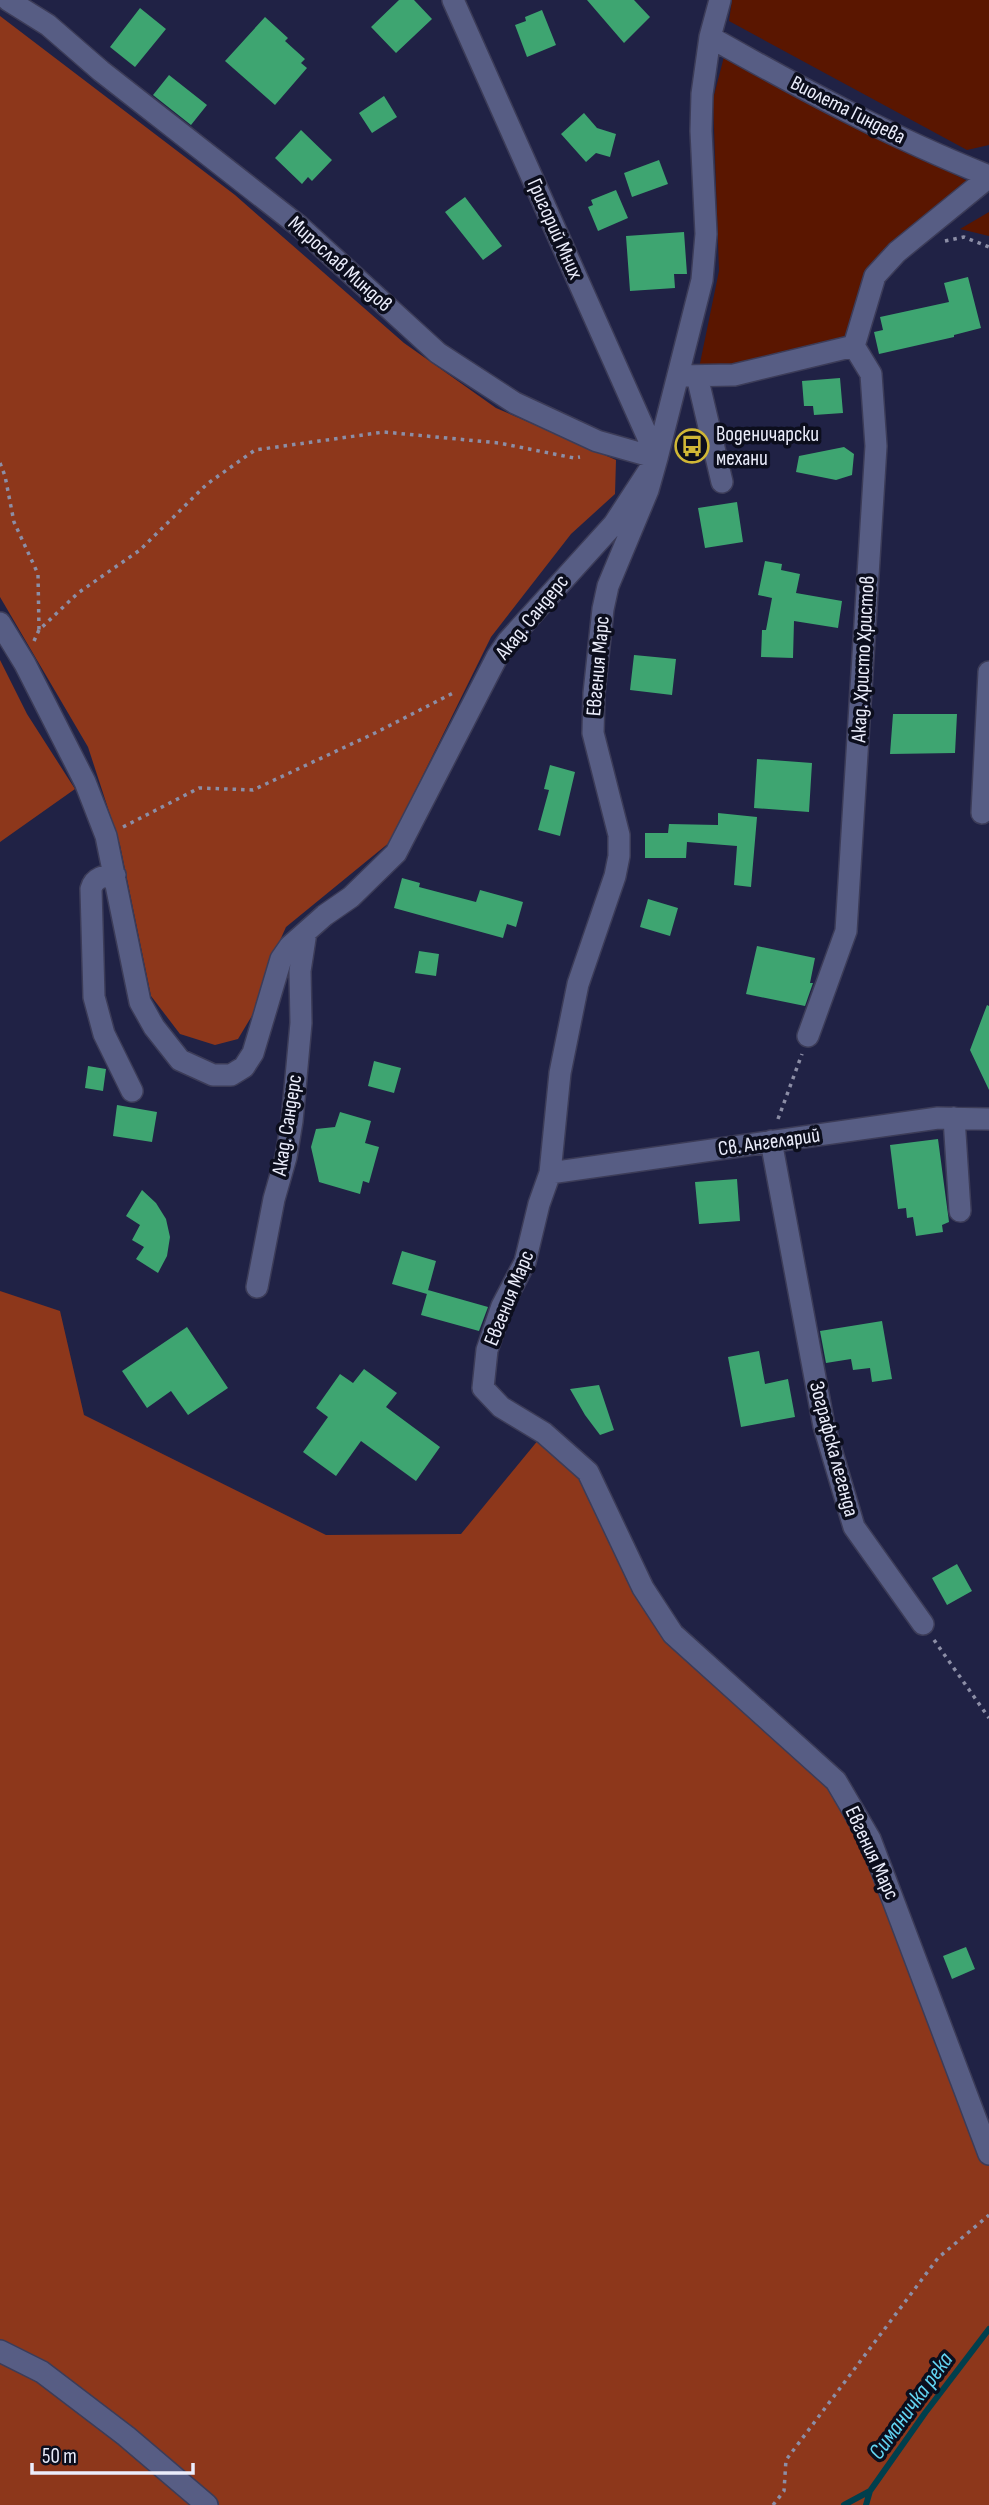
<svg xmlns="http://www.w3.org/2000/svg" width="989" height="2505" font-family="'Sofia Sans Condensed',sans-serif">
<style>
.green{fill:#5a1600}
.forest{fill:#8d371b}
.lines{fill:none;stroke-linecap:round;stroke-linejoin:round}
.stream{stroke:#003f4d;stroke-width:6}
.building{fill:#3ea571}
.minor-casing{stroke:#3c3c58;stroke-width:24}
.path{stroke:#8c8ea6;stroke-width:3.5;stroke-dasharray:3.5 5;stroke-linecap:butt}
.minor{stroke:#575d84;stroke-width:21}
.labels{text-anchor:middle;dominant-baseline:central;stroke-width:7;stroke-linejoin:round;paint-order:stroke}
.street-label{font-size:21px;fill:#ebedfb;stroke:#0c0e1d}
.poi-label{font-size:21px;fill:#ebedfb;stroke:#0c0e1d;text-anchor:start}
.water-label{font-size:23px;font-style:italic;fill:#63d5f3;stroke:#0c0e1d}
</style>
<rect width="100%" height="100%" fill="#202245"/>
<!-- green -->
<path class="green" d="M732 0H989V145L967 150 729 21Z
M725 53 971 183 898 239 858 345 740 371 699 368 719 271 713 99Z
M989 212V236L960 229Z"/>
<!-- forest -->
<path class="forest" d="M0 16 235 195 404 343 496 408 616 460 615 494 571 534 491 637 390 842 286 927 269 965 253 1014 238 1039 215 1045 180 1034 151 996 120 845 88 747 0 597Z
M0 660 27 714 75 789 0 842Z
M0 1291 60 1311 84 1415 326 1535 461 1534 544 1433 588 1472 673 1634 836 1781 989 2154V2505H0Z"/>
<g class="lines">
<!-- stream -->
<path class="stream" d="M844 2505 870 2491
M866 2505 870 2491 925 2413 989 2329"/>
</g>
<!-- building -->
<path class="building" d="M399 0H414L432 19 396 53 371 27Z
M587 0H634L650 17 624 43Z
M140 8 166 29 135 67 110 47Z
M542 10 556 45 527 57 515 25 526 21 525 17Z
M265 17 288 38 285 41 305 59 301 63 307 68 275 105 225 61Z
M169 75 207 105 191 125 153 95Z
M384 96 397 117 372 133 359 113Z
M584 113 597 128 616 134 610 157 596 153 586 162 561 134Z
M301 130 332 160 312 181 308 177 302 184 275 158Z
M659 160 668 184 632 197 624 173Z
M616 190 628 218 598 231 588 207 593 205 591 200Z
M465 197 502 246 483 260 445 212Z
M684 232 687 274H674L675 288 630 291 626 236Z
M968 277 981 328 954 335V337L879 354 874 332 883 330 880 317 949 302 944 283Z
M840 378 843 413 814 415 813 406H804L802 381Z
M844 447 854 454 852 475 836 480 796 472 799 456Z
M737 502 743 542 705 548 698 508Z
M765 561 782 564 781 570 800 574 796 593 842 601 838 628 794 621 793 658 761 657 762 630H766L772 598 758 595Z
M634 655 676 659 672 695 630 690Z
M893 714H957L955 753 890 754Z
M757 759 812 763 809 812 754 808Z
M550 765 575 772 560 836 538 830 549 790 544 789Z
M718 813 757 817 751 887 734 885 737 846 687 842 686 858H645V833H668L669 824 718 825Z
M402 878 420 883 419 887 476 902 480 890 523 902 516 927 507 924 503 938 394 908Z
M648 899 678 908 670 936 640 927Z
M757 946 815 958 810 983H813L805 1006 746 994Z
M419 951 439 954 436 976 415 973Z
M987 1005 989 1006V1090L970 1050Z
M374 1061 401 1068 394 1093 368 1086Z
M88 1066 106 1069 103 1091 85 1088Z
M117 1105 157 1112 152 1142 113 1136Z
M340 1112 371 1121 365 1143 379 1147 369 1183 363 1181 360 1194 319 1182 311 1147 316 1129 335 1127Z
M938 1139 949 1222 942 1225 943 1232 916 1236 913 1217 907 1218 906 1208 898 1209 890 1145Z
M737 1179 740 1221 699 1224 695 1182Z
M142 1190 156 1203 166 1219 170 1237 167 1256 158 1273 136 1259 144 1247 132 1240 140 1225 126 1216Z
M402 1251 436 1261 427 1294 392 1284Z
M428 1290 488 1307 479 1331 421 1315Z
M882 1321 892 1379 872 1382 870 1368 853 1370 851 1359 826 1363 820 1331Z
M187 1327 228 1388 188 1415 171 1391 147 1408 122 1371Z
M759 1351 765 1384 788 1379 795 1417 741 1427 728 1357Z
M364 1369 397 1393 386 1407 440 1447 416 1481 361 1441 336 1476 303 1452 328 1417 316 1408 340 1374 353 1383Z
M599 1385 614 1430 600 1435 585 1415 570 1389Z
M957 1564 972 1591 947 1605 932 1578Z
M966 1947 975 1969 952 1979 943 1956Z"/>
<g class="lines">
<defs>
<path id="minor" d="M8 0 48 25 101 71 299 226 438 353 515 403 597 441 657 458
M453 0 657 458
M710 37C800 88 893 138 989 176
M854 346 875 276 897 252 989 177
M679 376 734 375 854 346
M697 376 722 482
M657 458 648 490 608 586 603 609 594 693 593 733 619 835V856L615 876 578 984 560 1073 550 1173 539 1204 525 1262 502 1306 487 1350 483 1388 501 1407 544 1433 588 1472 643 1588 673 1634 836 1781 870 1839 989 2154
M0 623 25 664 85 782 106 836 140 1002 154 1027 180 1060 213 1075H231L244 1067 253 1053 281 959 290 946 325 915 351 897 396 853 497 657 508 641 614 524 657 458 702 280 706 234 701 131 702 94 710 37 720 0
M982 813 989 672
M115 875C104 876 94 877 91 889L94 997 104 1034 132 1091
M808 1036 846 931 876 446 871 374 854 346
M954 1118 960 1211
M771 1141 824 1426 854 1527 923 1624
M550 1173 938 1118 989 1119
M257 1287 274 1199 286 1157 292 1121 301 1023 300 971 306 932
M0 2351 42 2372 126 2436 207 2505"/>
</defs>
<!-- minor casing -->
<use href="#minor" class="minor-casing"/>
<!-- path -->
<path class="path" d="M945 241 964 237 989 247
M0 463 5 476 14 522 38 574 39 630
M34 641 39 630 78 593 140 550 207 484 255 450 384 432 499 443 574 458 580 457
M123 827 199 788 253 790 375 733 455 692
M778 1119 802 1054
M934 1640 989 1718
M773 2505 784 2491 786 2460 938 2258 989 2215"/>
<!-- minor -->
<use href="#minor" class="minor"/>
</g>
<!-- icons -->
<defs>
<symbol id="bus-ring" viewBox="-11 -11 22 22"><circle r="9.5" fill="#0c0e1d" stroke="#d0b736" stroke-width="1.5"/><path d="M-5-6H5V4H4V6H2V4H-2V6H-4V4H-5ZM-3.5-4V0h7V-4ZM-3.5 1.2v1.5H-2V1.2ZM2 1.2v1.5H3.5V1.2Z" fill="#d0b736"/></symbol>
</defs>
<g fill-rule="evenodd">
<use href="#bus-ring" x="673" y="427" width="38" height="38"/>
</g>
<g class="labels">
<!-- street labels -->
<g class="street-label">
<text transform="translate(848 110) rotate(27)">Виолета Гиндева</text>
<text transform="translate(555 229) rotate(66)">Григорий Мних</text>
<text transform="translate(340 264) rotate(42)">Мирослав Миндов</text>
<text transform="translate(532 617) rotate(-51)">Акад. Сандерс</text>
<text transform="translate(863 659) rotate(-87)">Акад. Христо Христов</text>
<text transform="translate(598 666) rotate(-85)">Евгения Марс</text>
<text transform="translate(287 1125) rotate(-81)">Акад. Сандерс</text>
<text transform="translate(769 1142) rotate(-8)">Св. Ангеларий</text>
<text transform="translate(509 1298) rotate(-68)">Евгения Марс</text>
<text transform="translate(834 1449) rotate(75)">Зографска легенда</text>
<text transform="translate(872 1853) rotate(65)">Евгения Марс</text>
</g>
<!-- poi labels -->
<g class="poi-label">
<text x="716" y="434">Воденичарски<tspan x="716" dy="24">механи</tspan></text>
</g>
<!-- water labels -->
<g class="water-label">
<text transform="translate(911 2406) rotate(-54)">Симаничка река</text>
</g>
</g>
<!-- scale -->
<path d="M32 2463v10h161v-10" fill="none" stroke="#ebedfb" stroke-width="3.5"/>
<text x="42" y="2463" font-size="21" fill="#ebedfb" stroke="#0c0e1d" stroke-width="5" paint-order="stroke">50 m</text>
</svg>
